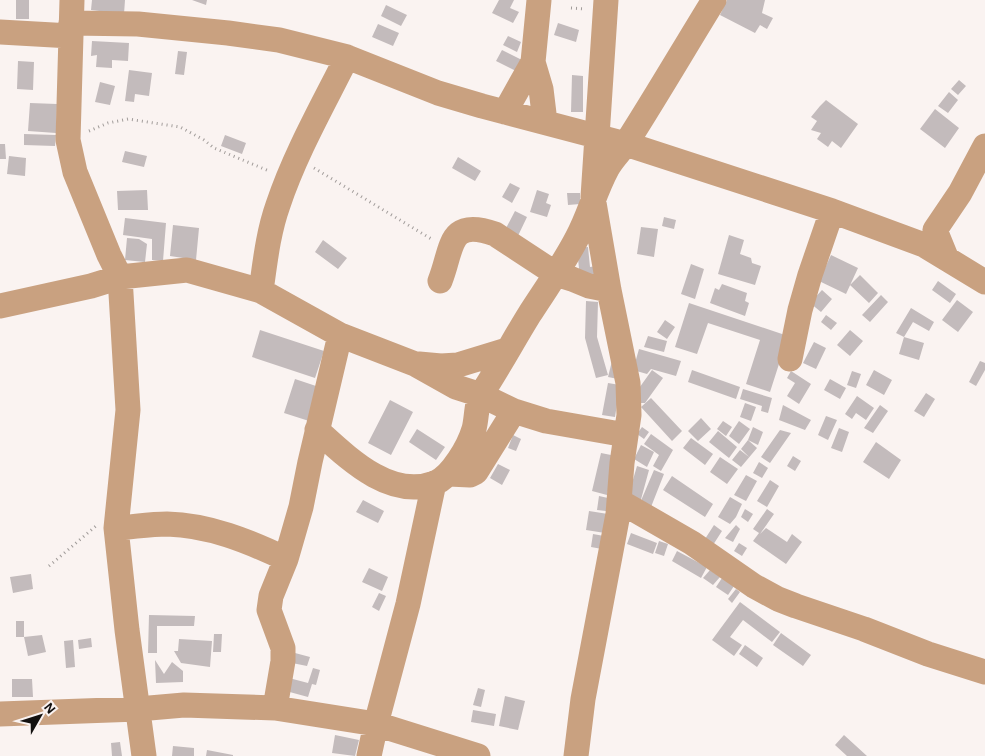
<svg xmlns="http://www.w3.org/2000/svg" width="985" height="756" font-family="'Alegreya Sans',sans-serif">
<style>
.building{fill:#c3bbbc}
.lines{fill:none;stroke-linecap:round;stroke-linejoin:round}
.path{stroke:#a19c9a;stroke-width:3;stroke-dasharray:1 4;stroke-linecap:butt}
.minor{stroke:#c9a180;stroke-width:25}
</style>
<rect width="100%" height="100%" fill="#faf3f1"/>
<!-- building -->
<path class="building" d="M16 0H29V19H16Z
M92 0H125L124 14 91 10Z
M192 0H207L206 5Z
M499 0H514L510 8 519 12 513 23 492 13Z
M727 0H765L762 13 773 18 767 29 760 25 755 33 720 15Z
M386 5 407 15 401 26 381 16Z
M558 23 579 30 576 42 554 35Z
M378 24 399 33 393 46 372 37Z
M508 36 521 42 517 52 503 45Z
M92 41 129 43 128 61 112 60V68L96 67 97 55 91 56Z
M502 50 522 60 516 71 496 61Z
M178 51 187 52 184 75 175 74Z
M18 61 34 62 33 90 17 89Z
M129 70 152 73 149 96 135 94 134 102 125 101Z
M572 75 583 76V112H571Z
M959 80 966 86 958 95 951 89Z
M100 82 115 86 110 105 95 102Z
M949 92 958 100 948 113 938 106Z
M826 100 858 124 841 148 832 141 828 147 817 139 821 133 811 130 817 121 811 117 820 106Z
M30 103 57 104 56 133 28 131Z
M935 109 959 128 945 148 920 129Z
M24 134 56 135 55 146 24 145Z
M225 135 246 143 242 154 221 146Z
M0 144H5L6 159H0Z
M125 151 147 156 144 167 122 162Z
M9 156 26 158 25 176 7 174Z
M458 157 481 171 475 181 452 168Z
M510 183 520 188 512 203 502 197Z
M147 190 148 210H118L117 191Z
M537 190 549 194 546 203 551 205 547 217 530 212Z
M567 193H580V204L568 205Z
M515 211 527 217 516 240 503 234Z
M664 217 676 220 674 229 662 226Z
M125 218 166 223 163 261 152 260V239L123 235Z
M173 225 199 228 196 260 170 256Z
M641 227 658 229 654 257 637 254Z
M729 235 744 240 740 254 751 258 752 263 761 266 755 285 718 274Z
M127 238 139 239 147 244 145 262 125 260Z
M323 240 347 258 338 269 315 252Z
M588 247 590 267 597 266 598 278 580 279 577 248Z
M831 255 858 268 846 294 819 281Z
M691 264 704 269 695 299 681 294Z
M860 275 878 293 869 303 850 285Z
M938 281 956 294 950 303 932 290Z
M722 284 747 293 745 301 749 303 745 316 710 303 715 288 719 290Z
M822 290 832 299 821 312 810 303Z
M881 295 888 302 870 322 862 315Z
M957 300 973 312 958 332 942 320Z
M586 301 598 302 597 337 608 375 596 378 585 338Z
M689 303 788 336 770 392 746 384 760 340 708 323 697 354 675 347Z
M911 308 934 322 929 331 913 322 904 337 924 343 919 360 899 354 904 337 896 333Z
M826 315 837 323 831 330 821 322Z
M665 320 675 327 667 339 657 332Z
M260 330 324 351 315 378 252 357Z
M850 330 863 341 850 356 837 345Z
M648 336 667 341 664 352 644 347Z
M814 342 826 348 816 369 803 363Z
M639 349 681 361 676 376 651 369 647 374 633 370Z
M612 361 618 379 608 377Z
M980 361 985 363V370L976 386 969 382Z
M652 370 663 378 645 403H639L637 391Z
M692 370 740 387 736 399 688 382Z
M874 370 892 380 884 395 866 385Z
M791 371 811 384 799 404 787 396 795 383 787 378Z
M852 371 861 374 856 388 847 385Z
M295 379 319 387 309 421 284 413Z
M830 379 846 388 840 399 824 390Z
M608 383 620 385 615 417 602 415Z
M743 389 772 398 768 413 761 411 762 406 740 399Z
M926 393 935 399 924 417 914 411Z
M857 396 874 408 866 420 856 413 852 419 845 414Z
M651 398 682 431 672 441 641 407Z
M390 400 413 412 391 455 368 443Z
M745 403 756 407 751 421 740 417Z
M783 405 811 420 805 430 779 420Z
M880 405 888 411 873 433 864 428Z
M826 416 837 420 828 440 818 435Z
M701 418 711 429 698 441 688 431Z
M723 421 732 427 726 436 717 429Z
M739 421 750 429 739 444 729 436Z
M642 427 649 432 644 439 637 434Z
M753 427 763 432 758 445 748 440 757 448 741 467 732 460 740 450 749 457 741 449 748 440Z
M839 428 849 432 842 452 831 448Z
M417 429 445 447 436 460 409 442Z
M780 430 791 433 770 463 761 457Z
M718 431 737 447 729 458 709 442Z
M651 434 673 450 661 471 653 466 659 455 644 444Z
M513 435 521 439 516 451 508 448Z
M691 438 713 454 705 465 683 448Z
M876 442 901 460 889 479 863 462Z
M641 445 654 452 647 467 634 459Z
M601 453 616 456 607 495 592 491Z
M793 456 801 461 795 471 787 466Z
M720 457 738 469 727 484 710 472Z
M759 462 768 468 762 478 753 473Z
M498 464 510 470 502 485 490 478Z
M637 466 649 470 640 503 627 500Z
M654 470 664 474 651 507 640 503Z
M746 475 757 481 746 501 734 495Z
M672 476 713 504 705 517 663 490Z
M770 480 779 486 767 507 757 501Z
M599 496 608 498 606 511 597 510Z
M730 497 742 504 736 517 730 524 718 517Z
M363 500 384 511 378 523 356 512Z
M745 509 753 514 748 522 741 517Z
M767 509 774 514 760 534 766 528 787 542 792 534 802 542 786 564 753 541 759 533 753 529Z
M589 511 608 514 605 533 586 530Z
M714 525 722 531 713 545 705 539Z
M736 525 740 529 733 542 725 538Z
M631 533 657 543 653 554 627 544Z
M593 534 604 536 602 549 591 547Z
M659 541 668 544 664 556 655 553Z
M739 543 747 548 742 556 734 551Z
M677 551 707 567 701 578 672 561Z
M369 568 388 577 382 591 362 582Z
M710 570 720 577 713 585 703 578Z
M31 574 33 589 13 593 10 577Z
M722 578 734 586 728 595 716 587Z
M736 589 740 592 732 603 728 599Z
M379 593 386 596 379 611 372 607Z
M740 602 780 632 772 642 743 620 730 637 742 645 734 656 712 640Z
M149 615 195 616 194 626H157V653H148Z
M16 621H24V637H16Z
M781 633 811 655 803 666 773 645Z
M214 634H222L221 652H213Z
M42 635 46 652 28 656 24 637Z
M91 638 92 647 79 649 78 640Z
M179 639 212 641 210 667 181 663 174 651H178Z
M73 640 75 667 66 668 64 641Z
M745 645 763 658 757 667 739 654Z
M295 653 310 657 307 666 292 663Z
M155 660 164 674 172 662 183 671V682L156 683Z
M313 668 320 670 316 685 312 684 308 697 286 691 289 678 308 683Z
M12 679H32L33 697H12Z
M478 688 485 690 481 707 473 705Z
M505 696 525 701 518 730 499 726Z
M473 710 496 714 494 726 471 722Z
M335 735 359 740 355 756 332 753Z
M844 735 867 756H847L835 745Z
M120 742 122 756H112L111 743Z
M173 746 194 748V756H172Z
M207 750 233 755V756H206Z"/>
<g class="lines">
<!-- path -->
<path class="path" d="M571 8 585 9
M89 131 108 123 128 119 180 127 204 140 214 148 269 171
M314 168 433 240
M49 566 96 526"/>
<!-- minor -->
<path class="minor" d="M72 0 68 140 75 172 109 255 120 277 128 410 116 528 127 630 144 756
M539 0 533 62 541 89 545 122
M71 23 138 24 228 33 279 40 347 57 438 93 482 106 626 144 832 211 924 245 985 282
M0 32 71 36
M505 112 533 62
M946 257 935 230 960 193 985 146
M440 281C453 249 447 217 495 234L556 274 572 279 589 286 609 290
M261 291C265 263 268 233 278 205 295 154 323 105 347 57
M0 306 91 286 120 277 187 270 261 291 340 335 415 364 456 387 481 395 514 411 546 421 626 435
M790 359 800 310 810 275 832 211
M419 364 441 366 458 365 507 350
M317 430C348 458 390 500 435 483 452 476 469 446 474 429 477 418 476 402 482 393 499 367 513 341 529 315 545 290 563 265 577 238 589 216 595 191 607 169 612 159 621 151 627 142 657 95 685 47 714 0
M449 474 470 475 476 472 514 411
M619 501 692 543 754 586 778 599 796 606 864 629 928 654 985 672
M116 528C133 527 150 524 167 524 209 525 248 541 286 559
M275 708 283 661V648L269 610 271 596 286 559 301 507 310 462 340 335
M0 714 138 709 184 705 275 708 376 724 478 756
M369 756 376 724 408 604 434 483
M576 756 583 699 618 514 622 463 629 415 628 383 609 290 593 197 606 0"/>
</g>
<!-- north arrow -->
<g transform="translate(40 716) rotate(51)" stroke="#faf3f1" stroke-width="4" paint-order="stroke">
<path d="M0-4L9 19L0 12L-9 19Z" fill="#12100f"/>
<text y="-8" font-size="14" font-weight="bold" text-anchor="middle" fill="#12100f">N</text>
</g>
</svg>
